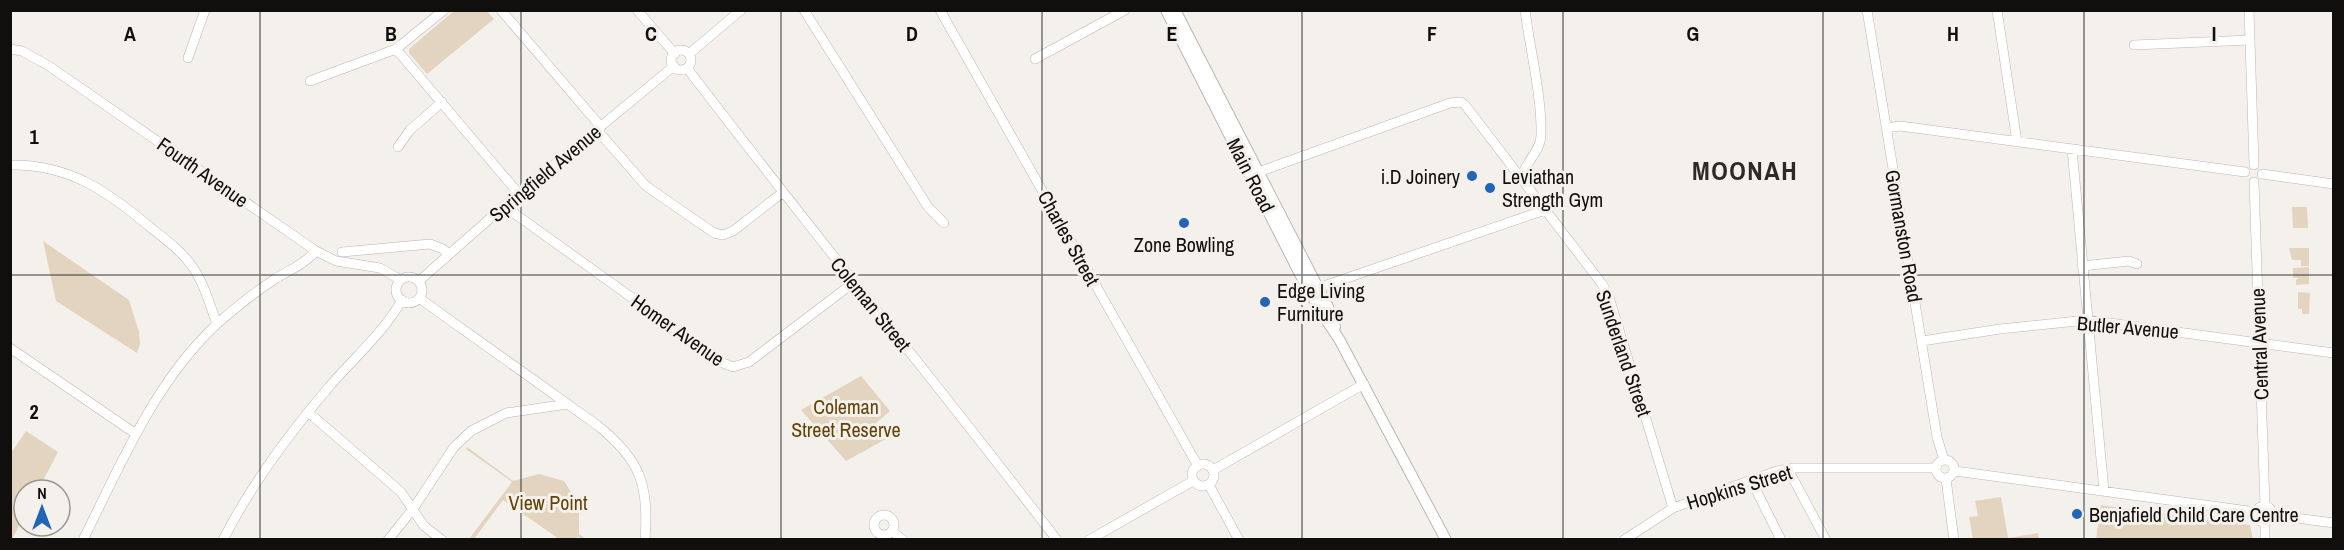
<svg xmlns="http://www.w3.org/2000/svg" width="2344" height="550" font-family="'Archivo Narrow',sans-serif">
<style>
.green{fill:#e3d4c0}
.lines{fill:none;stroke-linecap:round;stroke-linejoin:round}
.minor-casing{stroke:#bab7b3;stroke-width:10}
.major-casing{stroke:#bab7b3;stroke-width:12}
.minor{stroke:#fff;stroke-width:9}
.major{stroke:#fff;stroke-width:10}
.grid{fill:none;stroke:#100f0e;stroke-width:1.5;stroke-opacity:0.55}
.poi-dot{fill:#2264b5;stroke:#f4f0ec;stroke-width:2}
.labels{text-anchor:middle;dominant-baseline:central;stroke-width:6;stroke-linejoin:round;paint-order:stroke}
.street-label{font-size:20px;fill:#100f0e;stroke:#f4f0ec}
.poi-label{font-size:20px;fill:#100f0e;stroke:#f4f0ec;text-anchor:start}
.park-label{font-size:20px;fill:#624207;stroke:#f4f0ec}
.district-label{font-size:26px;font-weight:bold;letter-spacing:1.5px;fill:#2c2a26;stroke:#f4f0ec}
.grid-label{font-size:20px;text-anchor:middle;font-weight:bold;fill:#100f0e;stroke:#f4f0ec;stroke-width:6;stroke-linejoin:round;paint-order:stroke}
</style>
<rect width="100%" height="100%" fill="#f4f0ec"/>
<!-- green -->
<path class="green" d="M455 10 487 11 494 19 427 74 409 53V49Z
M2292 207H2307L2308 228H2293Z
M43 241 129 300 139 332 140 344 137 353 56 301Z
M2289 248H2309V266H2301V260H2292Z
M2309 267V284L2296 285V280L2299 278H2293V268Z
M2298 292 2310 293 2309 314H2302V309H2298Z
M861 376 890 411 876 423 888 438 846 461 801 410Z
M26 431 58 452 38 490H24V517L12 539H11V453Z
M467 447 513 481 539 474 564 481 579 505V534L586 539 577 537 575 539H559L503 500 474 539H469L512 482 466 449Z
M2001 497 2008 538 2038 533 2039 539H1973L1969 517 1978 516 1975 501Z
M2101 505 2250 525 2253 539H2096Z"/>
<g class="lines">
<defs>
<path id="minor" d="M501 10 601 127
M637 10 675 54
M804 10 928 207 944 223
M940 10 1198 466
M1867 10 1937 437 1944 460
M1997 10 2017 142
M2249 10 2254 165
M2134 45 2250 40
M10 49 22 51 49 66 316 251 336 261 380 268 401 280
M396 49 519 194
M671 60a10 10 0 1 1 20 0a10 10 0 1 1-20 0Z
M689 54 741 10
M188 58 205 10
M1035 59 1125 10
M687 68C808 227 935 381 1057 540
M310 81 396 49 444 10
M1886 128 1900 126 2245 172
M597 130 646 186 714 233 723 235 733 231 782 193
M398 147 410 130 442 102
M2072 149 2104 491
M10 165C69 164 107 191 150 227 165 239 183 252 194 269 205 285 210 306 217 324
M1253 174 1450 103 1461 102 1465 105 1602 284 1609 297 1673 508
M2262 174 2334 184
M1522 178C1524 162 1540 153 1541 136 1542 96 1530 50 1525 10
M2254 182 2265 506
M504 206 723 363 733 367 749 362 853 283
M342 252 430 244 443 249 448 254
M2082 266 2129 261 2137 264
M396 290a13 13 0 1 1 26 0a13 13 0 1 1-26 0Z
M419 281 504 206 674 66
M1312 290 1545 210
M419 298 597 425C641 460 649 485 645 540
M1922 341 2000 329 2087 320 2334 353
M10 348 136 434
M308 412 401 492 424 526 442 540
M1936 469a9 9 0 1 1 18 0a9 9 0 1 1-18 0Z
M1192 475a11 11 0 1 1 22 0a11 11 0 1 1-22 0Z
M1788 469 1826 540
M1213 470 1364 384
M1955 471 2256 512
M1946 479 1954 540
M1751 480 1781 540
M1209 485 1239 540
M2256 514a8 8 0 1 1 16 0a8 8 0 1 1-16 0Z
M874 525a10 10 0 1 1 20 0a10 10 0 1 1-20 0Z
M2273 515 2334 523
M2265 522V540
M892 531 903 540
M83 540C120 466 155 381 217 324 235 308 255 292 275 279 289 270 305 264 316 251
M223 540C251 485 288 435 328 388 353 359 383 333 402 300
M388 540 413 509 454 447 471 431 506 413 568 404
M1089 540 1193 481
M1624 540 1673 508 1777 471 1794 468H1936"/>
<path id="major" d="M1166 10 1300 274 1321 312 1339 339 1446 540
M1175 10 1330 311 1335 327"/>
</defs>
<!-- minor casing -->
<use href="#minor" class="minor-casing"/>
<!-- major casing -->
<use href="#major" class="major-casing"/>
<!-- minor -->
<use href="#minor" class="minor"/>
<!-- major -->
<use href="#major" class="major"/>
</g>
<!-- grid -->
<path class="grid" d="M260 10V540M521 10V540M781 10V540M1042 10V540M1302 10V540M1563 10V540M1823 10V540M2084 10V540M10 275H2334"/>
<!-- markers -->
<g class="poi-dot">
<circle cx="1472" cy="176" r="6"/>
<circle cx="1490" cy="188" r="6"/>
<circle cx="1184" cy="223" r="6"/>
<circle cx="1265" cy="302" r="6"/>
<circle cx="2077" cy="514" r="6"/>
</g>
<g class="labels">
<!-- street labels -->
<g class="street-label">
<text transform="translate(203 172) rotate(35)">Fourth Avenue</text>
<text transform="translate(545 173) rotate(-40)">Springfield Avenue</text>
<text transform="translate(1251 175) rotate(63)">Main Road</text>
<text transform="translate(1904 236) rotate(80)">Gormanston Road</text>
<text transform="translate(1069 238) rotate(61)">Charles Street</text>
<text transform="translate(871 304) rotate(51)">Coleman Street</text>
<text transform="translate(2128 327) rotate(5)">Butler Avenue</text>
<text transform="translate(678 330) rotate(35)">Homer Avenue</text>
<text transform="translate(2259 344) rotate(-92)">Central Avenue</text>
<text transform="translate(1624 353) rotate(71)">Sunderland Street</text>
<text transform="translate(1739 487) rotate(-17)">Hopkins Street</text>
</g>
<!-- poi labels -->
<g class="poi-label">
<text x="1460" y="176" text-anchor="end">i.D Joinery</text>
<text x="1502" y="176">Leviathan<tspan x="1502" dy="23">Strength Gym</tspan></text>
<text x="1184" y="244" text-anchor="middle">Zone Bowling</text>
<text x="1277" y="290">Edge Living<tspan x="1277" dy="23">Furniture</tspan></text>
<text x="2089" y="514">Benjafield Child Care Centre</text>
</g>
<!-- park labels -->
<g class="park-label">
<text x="846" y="406">Coleman<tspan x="846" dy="23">Street Reserve</tspan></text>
<text x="548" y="502">View Point</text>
</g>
<!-- district labels -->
<g class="district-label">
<text x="1745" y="170">MOONAH</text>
</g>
</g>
<g class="grid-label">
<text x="130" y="41">A</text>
<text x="391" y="41">B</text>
<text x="651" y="41">C</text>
<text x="912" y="41">D</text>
<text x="1172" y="41">E</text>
<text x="1432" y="41">F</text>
<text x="1693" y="41">G</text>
<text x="1953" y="41">H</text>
<text x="2214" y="41">I</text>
<text x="34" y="144">1</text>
<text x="34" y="419">2</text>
</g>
<!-- border -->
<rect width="2344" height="550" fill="none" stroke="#100f0e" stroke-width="24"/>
<!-- north arrow -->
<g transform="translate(42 508)"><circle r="28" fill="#f4f0ec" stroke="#999693" stroke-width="1.5"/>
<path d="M0-4.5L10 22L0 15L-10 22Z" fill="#2264b5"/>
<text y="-9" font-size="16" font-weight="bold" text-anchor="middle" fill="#100f0e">N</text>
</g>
</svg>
